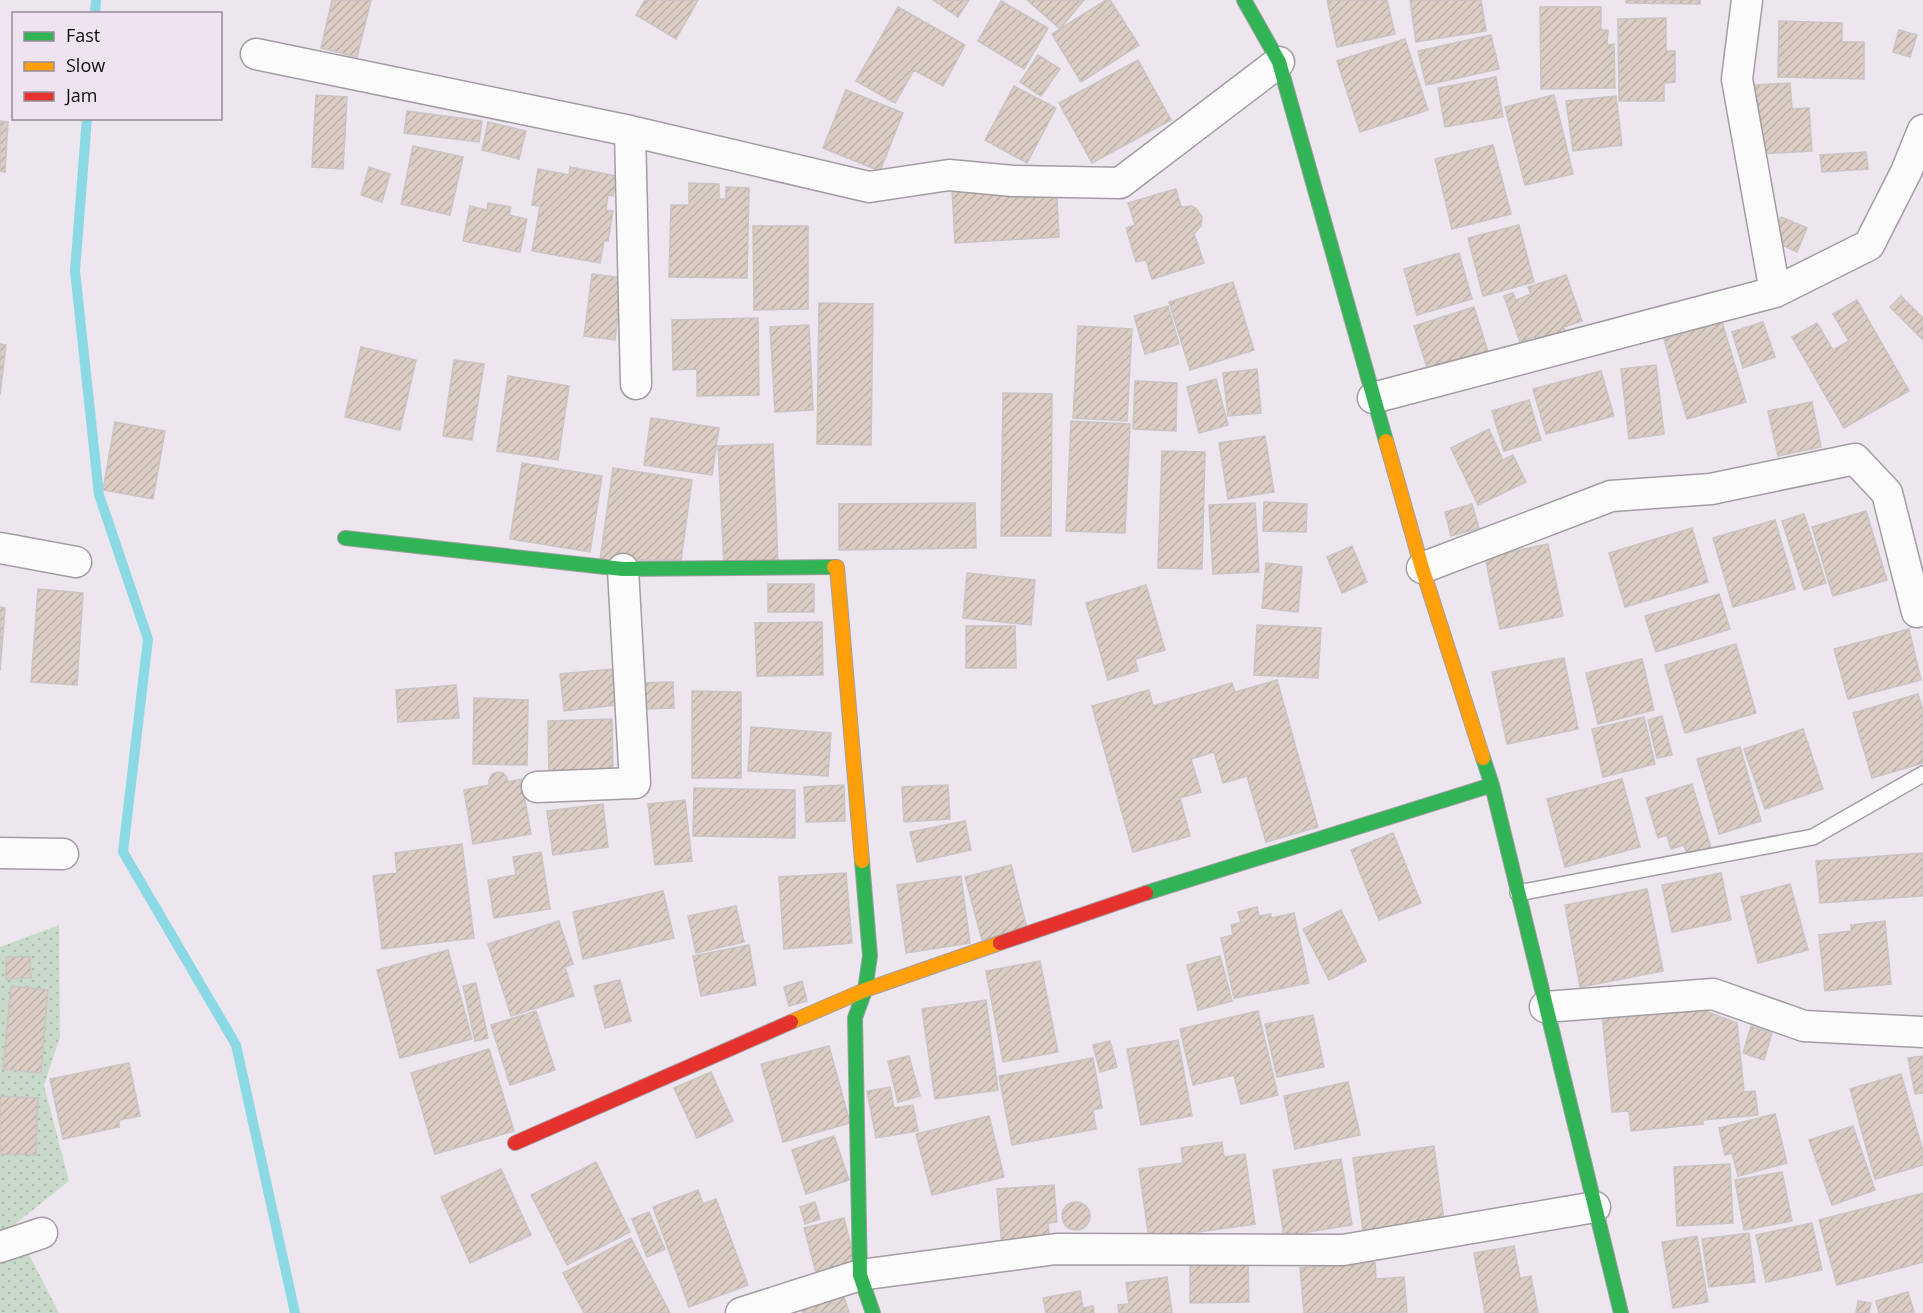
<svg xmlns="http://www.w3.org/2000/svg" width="1923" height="1313" font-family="'Open Sans',sans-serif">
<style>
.grass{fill:url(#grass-dots)}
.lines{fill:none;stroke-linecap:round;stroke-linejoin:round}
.stream{stroke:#8bd9e4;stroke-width:10}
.building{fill:url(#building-hatch);stroke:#c9c4c5;stroke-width:1.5}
.lane-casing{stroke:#a29da3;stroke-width:18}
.street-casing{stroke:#a29da3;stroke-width:33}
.fast-casing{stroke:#a29da3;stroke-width:16}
.slow-casing{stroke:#a29da3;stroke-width:16}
.jam-casing{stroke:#a29da3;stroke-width:16}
.lane{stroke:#fcfbfc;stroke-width:15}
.street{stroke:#fcfbfc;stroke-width:30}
.fast{stroke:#30b455;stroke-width:14}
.slow{stroke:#ff9f0a;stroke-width:14}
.jam{stroke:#e5322d;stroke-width:14}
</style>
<defs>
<pattern id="grass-dots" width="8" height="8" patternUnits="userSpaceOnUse" patternTransform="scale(1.5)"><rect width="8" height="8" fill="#c8dbca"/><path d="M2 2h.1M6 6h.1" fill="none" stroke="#abbbac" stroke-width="1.8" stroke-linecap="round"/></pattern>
<pattern id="building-hatch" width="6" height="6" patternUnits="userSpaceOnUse" patternTransform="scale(1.5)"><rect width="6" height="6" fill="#dbcdc4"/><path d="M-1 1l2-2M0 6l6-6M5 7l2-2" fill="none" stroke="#bbafa7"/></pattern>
</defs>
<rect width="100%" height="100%" fill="#ede6ee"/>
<!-- grass -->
<path class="grass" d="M59 925 60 1037 44 1085 69 1181 14 1225 59 1313H0V947Z"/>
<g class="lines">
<!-- stream -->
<path class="stream" d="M95 14 96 0
M87 118 75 271 99 495 148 639 123 852 236 1045 295 1313"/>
</g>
<!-- building -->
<path class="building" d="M332 0H371L357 57 321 48Z
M645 0H698L676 39 636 15Z
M933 0H969L958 17Z
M1027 0H1084L1060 29Z
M1106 0H1110L1139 45 1081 82 1052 34Z
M1327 0H1387L1395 34 1337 47Z
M1410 0H1481L1486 31 1416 42Z
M1626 0H1700V4L1626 3Z
M1001 1 1048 28 1024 69 978 41Z
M898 7 965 45 943 86 914 70 895 103 856 81Z
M1540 7H1601V30H1608L1607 45 1614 44 1615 88 1541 89Z
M1666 18V51H1675V82L1664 83V101H1619L1618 19Z
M1779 21 1842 23V42H1864V79L1778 77Z
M1899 30 1917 35 1910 57 1893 52Z
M1491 35 1499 69 1426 85 1418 51Z
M1405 39 1428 110 1360 132 1337 61Z
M1038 55 1060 69 1041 96 1020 82Z
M1138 60 1171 120 1092 163 1059 103Z
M1496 77 1503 117 1445 127 1438 88Z
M1790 83 1792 109 1809 108 1812 151 1759 154 1754 85Z
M1014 86 1056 108 1027 163 985 140Z
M846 90 903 113 880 171 823 148Z
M316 95 347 97 343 169 312 167Z
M1554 95 1573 174 1525 185 1505 107Z
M1616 96 1622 145 1573 151 1566 101Z
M407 111 482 121 479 142 404 133Z
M0 121 8 122 5 172 0 171Z
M488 122 526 131 519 159 482 150Z
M1493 145 1511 214 1452 229 1435 159Z
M413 146 463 157 450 215 401 204Z
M1866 152 1868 169 1822 172 1820 155Z
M369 167 390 174 382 202 361 195Z
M570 167 617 176 613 196 608 195 606 210 613 211 608 241H604L600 263 532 251 540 206 532 205 538 169 569 175Z
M689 183 719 184V199H726V187L749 188 747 278 669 277 671 205H689Z
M1056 184 1059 237 955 243 952 190Z
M1176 189 1181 207 1191 206 1196 208 1202 217 1201 226 1194 234 1204 263 1152 279 1146 260 1136 262 1126 228 1135 225 1128 203Z
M488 203 511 207 509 215 527 219 520 252 463 241 470 206 487 210Z
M1781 217 1807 228 1797 252 1771 240Z
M1519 225 1534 282 1483 296 1468 238Z
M753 226H808V309L754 310Z
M1459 253 1472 299 1417 315 1404 269Z
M592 274 623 278 615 340 584 336Z
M1566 275 1582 321 1564 327 1566 335 1537 345 1534 337 1520 342 1504 296 1513 293 1516 300 1531 294 1528 287Z
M1233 282 1254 350 1190 370 1169 302Z
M1901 296 1923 318V340L1890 307Z
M1857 300 1909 391 1844 428 1792 337 1817 323 1833 350 1849 341 1833 314Z
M819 303 873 304 871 445 817 444Z
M1168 306 1179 344 1145 354 1134 316Z
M1474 307 1489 355 1429 374 1414 326Z
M758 318 759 395 697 396V369L673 370 672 320Z
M1722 322 1746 402 1687 419 1664 339Z
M1763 322 1775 357 1743 368 1732 332Z
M809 325 813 410 775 412 770 327Z
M1078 326 1132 329 1127 421 1073 418Z
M0 344 6 345 0 395Z
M361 347 416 360 400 430 345 417Z
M454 360 484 364 472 440 443 436Z
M1656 365 1664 434 1629 439 1621 369Z
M1257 369 1261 413 1228 416 1223 373Z
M1601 371 1614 416 1546 434 1533 389Z
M508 376 569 386 558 460 497 451Z
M1216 379 1228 425 1199 433 1187 387Z
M1135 381 1177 383 1176 431 1133 429Z
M1003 393 1052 394 1051 536H1001Z
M1529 400 1541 440 1504 451 1492 411Z
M1812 402 1821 447 1778 456 1768 411Z
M651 418 719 428 712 475 644 465Z
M1071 421 1130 424 1125 533 1066 531Z
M115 422 165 431 153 499 103 490Z
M1489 429 1503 460 1513 455 1526 482 1478 505 1451 448Z
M1265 436 1274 492 1228 499 1219 443Z
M773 444 778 564 724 566 718 446Z
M1162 451 1205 452 1202 569 1158 568Z
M522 463 602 476 590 552 510 539Z
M613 468 692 480 681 560H600Z
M1264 502 1307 504 1306 532 1263 531Z
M975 503 976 548 839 550V504Z
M1255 503 1259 572 1213 574 1209 505Z
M1472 504 1479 528 1451 536 1445 512Z
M1866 511 1887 580 1833 596 1812 527Z
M1804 514 1826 583 1804 590 1782 521Z
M1775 520 1795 589 1733 607 1713 538Z
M1692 528 1708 582 1625 607 1609 553Z
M1548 544 1563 616 1500 629 1485 557Z
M1352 546 1367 582 1342 593 1327 557Z
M1266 563 1302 567 1298 612 1262 608Z
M967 573 1035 580 1031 625 963 618Z
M768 584H814V612H768Z
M1146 585 1165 650 1135 659 1138 671 1108 680 1086 603Z
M38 589 83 593 77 685 31 682Z
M1719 594 1730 629 1656 652 1645 616Z
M0 607 5 608 0 671Z
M822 622 823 675 757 676 755 623Z
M1257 625 1321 628 1318 678 1254 675Z
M966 626H1015L1016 668H966Z
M1909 629 1921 680 1848 699 1834 649Z
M1736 644 1756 713 1685 733 1665 665Z
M1564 658 1578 729 1507 744 1492 672Z
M1642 659 1654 710 1598 724 1586 673Z
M612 669 616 705 564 711 560 674Z
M1277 680 1318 827 1266 842 1247 776 1223 783 1214 752 1191 759 1201 792 1180 798 1190 836 1133 852 1092 706 1149 690 1153 706 1232 683 1235 692Z
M673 682 674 708 642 709 641 683Z
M456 685 459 718 398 722 396 690Z
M692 691 741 692V778H692Z
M1918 694 1923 711V763L1872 778 1853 713Z
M474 698 528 700 527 765 473 764Z
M1662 716 1672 755 1657 758 1648 720Z
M1644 717 1655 764 1603 777 1592 729Z
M612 719 613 774 549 775 548 721Z
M751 727 831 733 828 776 748 771Z
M1803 729 1823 789 1765 809 1744 749Z
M1740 747 1761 821 1719 834 1697 759Z
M497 772 503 773 507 777V782L521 779 531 834 473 844 464 790 489 785V780L492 774Z
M1622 779 1640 847 1565 867 1547 799Z
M1692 784 1711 848 1687 855 1684 845 1671 849 1667 835 1658 838 1646 798Z
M844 785 845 821 806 822 804 787Z
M948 785 950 819 904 822 902 787Z
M694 788 795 790V838L693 836Z
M685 800 692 861 655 865 648 804Z
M603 804 608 847 553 855 547 811Z
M965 821 971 850 917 862 910 832Z
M1393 833 1421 903 1379 920 1351 850Z
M462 844 474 938 382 949 373 876 397 873 395 853Z
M541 852 550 909 494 918 488 880 516 875 513 857Z
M1923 853V896L1820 903 1816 861Z
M1011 865 1027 928 982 940 965 877Z
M846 873 852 943 784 949 779 877Z
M1721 873 1731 920 1672 932 1662 885Z
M961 876 970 943 906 953 897 885Z
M1790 884 1808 950 1758 963 1741 897Z
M1647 889 1663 971 1580 987 1565 905Z
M663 891 674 938 583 959 573 912Z
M736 906 744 942 696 953 688 916Z
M1257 907 1259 916 1271 914V918L1294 913 1309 983 1234 998 1221 938 1233 935 1231 925 1241 922 1238 912Z
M1341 910 1366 961 1329 980 1303 929Z
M559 921 573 964 565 967 574 996 511 1016 488 944Z
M1885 921 1891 984 1825 991 1819 935 1851 931V925Z
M749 945 756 985 701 996 693 956Z
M448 950 472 1039 400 1058 377 970Z
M1220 956 1232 1001 1198 1010 1187 965Z
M6 957H30L31 978 6 979Z
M1040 961 1058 1052 1003 1062 986 971Z
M620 980 631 1021 605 1028 594 986Z
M802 981 807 1001 789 1006 784 987Z
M476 983 488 1038 475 1041 463 986Z
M11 986 48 990 41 1073 3 1069Z
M986 1000 998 1090 935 1099 922 1009Z
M1692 1006 1737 1023 1744 1092 1755 1091 1758 1115 1703 1120V1124L1631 1131 1629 1111 1612 1112 1602 1015Z
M536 1011 555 1070 510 1085 491 1025Z
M1258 1011 1278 1095 1241 1104 1234 1075 1193 1085 1180 1029Z
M1313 1015 1324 1067 1277 1077 1265 1024Z
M1751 1026 1772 1033 1764 1060 1743 1053Z
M1178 1040 1192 1116 1141 1125 1127 1049Z
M1110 1041 1117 1067 1100 1072 1093 1045Z
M829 1046 850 1123 783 1142 761 1064Z
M489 1049 514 1131 435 1154 411 1073Z
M909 1056 920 1096 898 1102 888 1061Z
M1923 1056V1093L1915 1094 1908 1058Z
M1093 1058 1102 1108 1093 1110 1096 1129 1012 1145 999 1076Z
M129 1063 140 1116 119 1120V1127L63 1139 50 1079Z
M711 1072 733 1121 697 1138 674 1088Z
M1901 1074 1923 1151V1165L1875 1179 1850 1089Z
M1348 1082 1360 1135 1295 1149 1284 1096Z
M890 1087 894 1108 913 1105 918 1131 876 1138 867 1091Z
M0 1096 38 1098 36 1155 0 1154Z
M1775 1114 1787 1163 1738 1176 1732 1153 1725 1155 1719 1128Z
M989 1116 1004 1177 932 1195 916 1134Z
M1853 1126 1875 1190 1832 1205 1809 1140Z
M834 1136 849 1180 806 1194 792 1150Z
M1222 1142 1224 1157 1245 1154 1255 1224 1149 1239 1139 1169 1183 1163 1181 1148Z
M1434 1146 1444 1220 1363 1231 1353 1158Z
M1341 1159 1352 1225 1284 1236 1273 1170Z
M596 1162 630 1232 567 1265 531 1195Z
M1730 1164 1733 1223 1677 1226 1674 1167Z
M501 1169 531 1235 470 1263 441 1197Z
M1782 1172 1792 1221 1744 1230 1735 1180Z
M1054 1185 1057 1222 1048 1223 1050 1243 1002 1247 997 1189Z
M698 1190 703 1204 716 1199 748 1285 689 1307 653 1207Z
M1923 1193V1262L1837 1285 1819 1220Z
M815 1202 820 1219 805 1224 800 1207Z
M1062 1216a14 14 0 1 1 28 0a14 14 0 1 1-28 0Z
M649 1212 665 1249 647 1257 632 1219Z
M844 1218 856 1266 817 1276 804 1228Z
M1812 1223 1822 1270 1766 1282 1756 1235Z
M1749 1233 1755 1282 1709 1287 1702 1239Z
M1697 1236 1708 1302 1673 1308 1662 1242Z
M631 1238 670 1313H584L563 1273Z
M1514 1246 1520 1278 1531 1276 1538 1313H1485L1474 1253Z
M1248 1261 1249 1302 1190 1303V1262Z
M1375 1262 1376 1279 1404 1277 1407 1312 1304 1313 1300 1268Z
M1167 1277 1172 1313H1119L1118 1305 1129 1304 1126 1283Z
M1080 1291 1083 1308 1093 1306 1094 1313H1046L1043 1298Z
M1908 1292 1914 1312 1879 1313 1876 1301Z
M843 1294 849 1312 803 1313 801 1309Z
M1858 1301 1871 1303 1869 1313H1856Z"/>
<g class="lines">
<defs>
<path id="lane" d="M1518 893 1813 837 1923 774"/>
<path id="street" d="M1747 0 1737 79 1775 292
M256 54 630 131
M636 384 630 131 869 187 949 175 1013 181 1120 183 1279 62
M1373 398 1775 292 1869 245 1906 172 1923 130
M0 548 76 562
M1422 568 1611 496 1711 489 1855 459 1887 493 1917 612
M537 787 635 783 623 569
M0 853 63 854
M1545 1007 1713 994 1804 1026 1923 1032
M0 1247 42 1233
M741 1313 860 1275 1056 1249 1343 1250 1595 1207"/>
<path id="fast" d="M1244 0 1279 62 1386 441
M345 538 623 569 834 567
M1483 758 1492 785 1621 1313
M862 861 870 956 865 990 855 1018 860 1275 873 1313
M1146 893 1492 785"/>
<path id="slow" d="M1386 441 1422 568 1483 758
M834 567H837L862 861
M791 1022 865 990 1000 943"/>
<path id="jam" d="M1000 943 1146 893
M515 1143 791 1022"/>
</defs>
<!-- lane casing -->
<use href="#lane" class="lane-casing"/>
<!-- street casing -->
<use href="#street" class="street-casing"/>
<!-- fast casing -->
<use href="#fast" class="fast-casing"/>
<!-- slow casing -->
<use href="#slow" class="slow-casing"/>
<!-- jam casing -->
<use href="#jam" class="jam-casing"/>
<!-- lane -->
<use href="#lane" class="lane"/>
<!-- street -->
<use href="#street" class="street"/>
<!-- fast -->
<use href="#fast" class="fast"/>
<!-- slow -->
<use href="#slow" class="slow"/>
<!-- jam -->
<use href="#jam" class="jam"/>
</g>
<!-- legend -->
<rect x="12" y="12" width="210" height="108" fill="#efe3f1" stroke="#958d97" stroke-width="1.5"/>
<rect x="24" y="32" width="30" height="9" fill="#30b455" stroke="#958d97" stroke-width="1.5"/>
<text x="66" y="42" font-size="18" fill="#0f0c10">Fast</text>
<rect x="24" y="62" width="30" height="9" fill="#ff9f0a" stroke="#958d97" stroke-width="1.5"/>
<text x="66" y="72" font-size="18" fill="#0f0c10">Slow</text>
<rect x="24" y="92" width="30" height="9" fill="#e5322d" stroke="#958d97" stroke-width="1.5"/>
<text x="66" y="102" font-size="18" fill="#0f0c10">Jam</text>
</svg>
